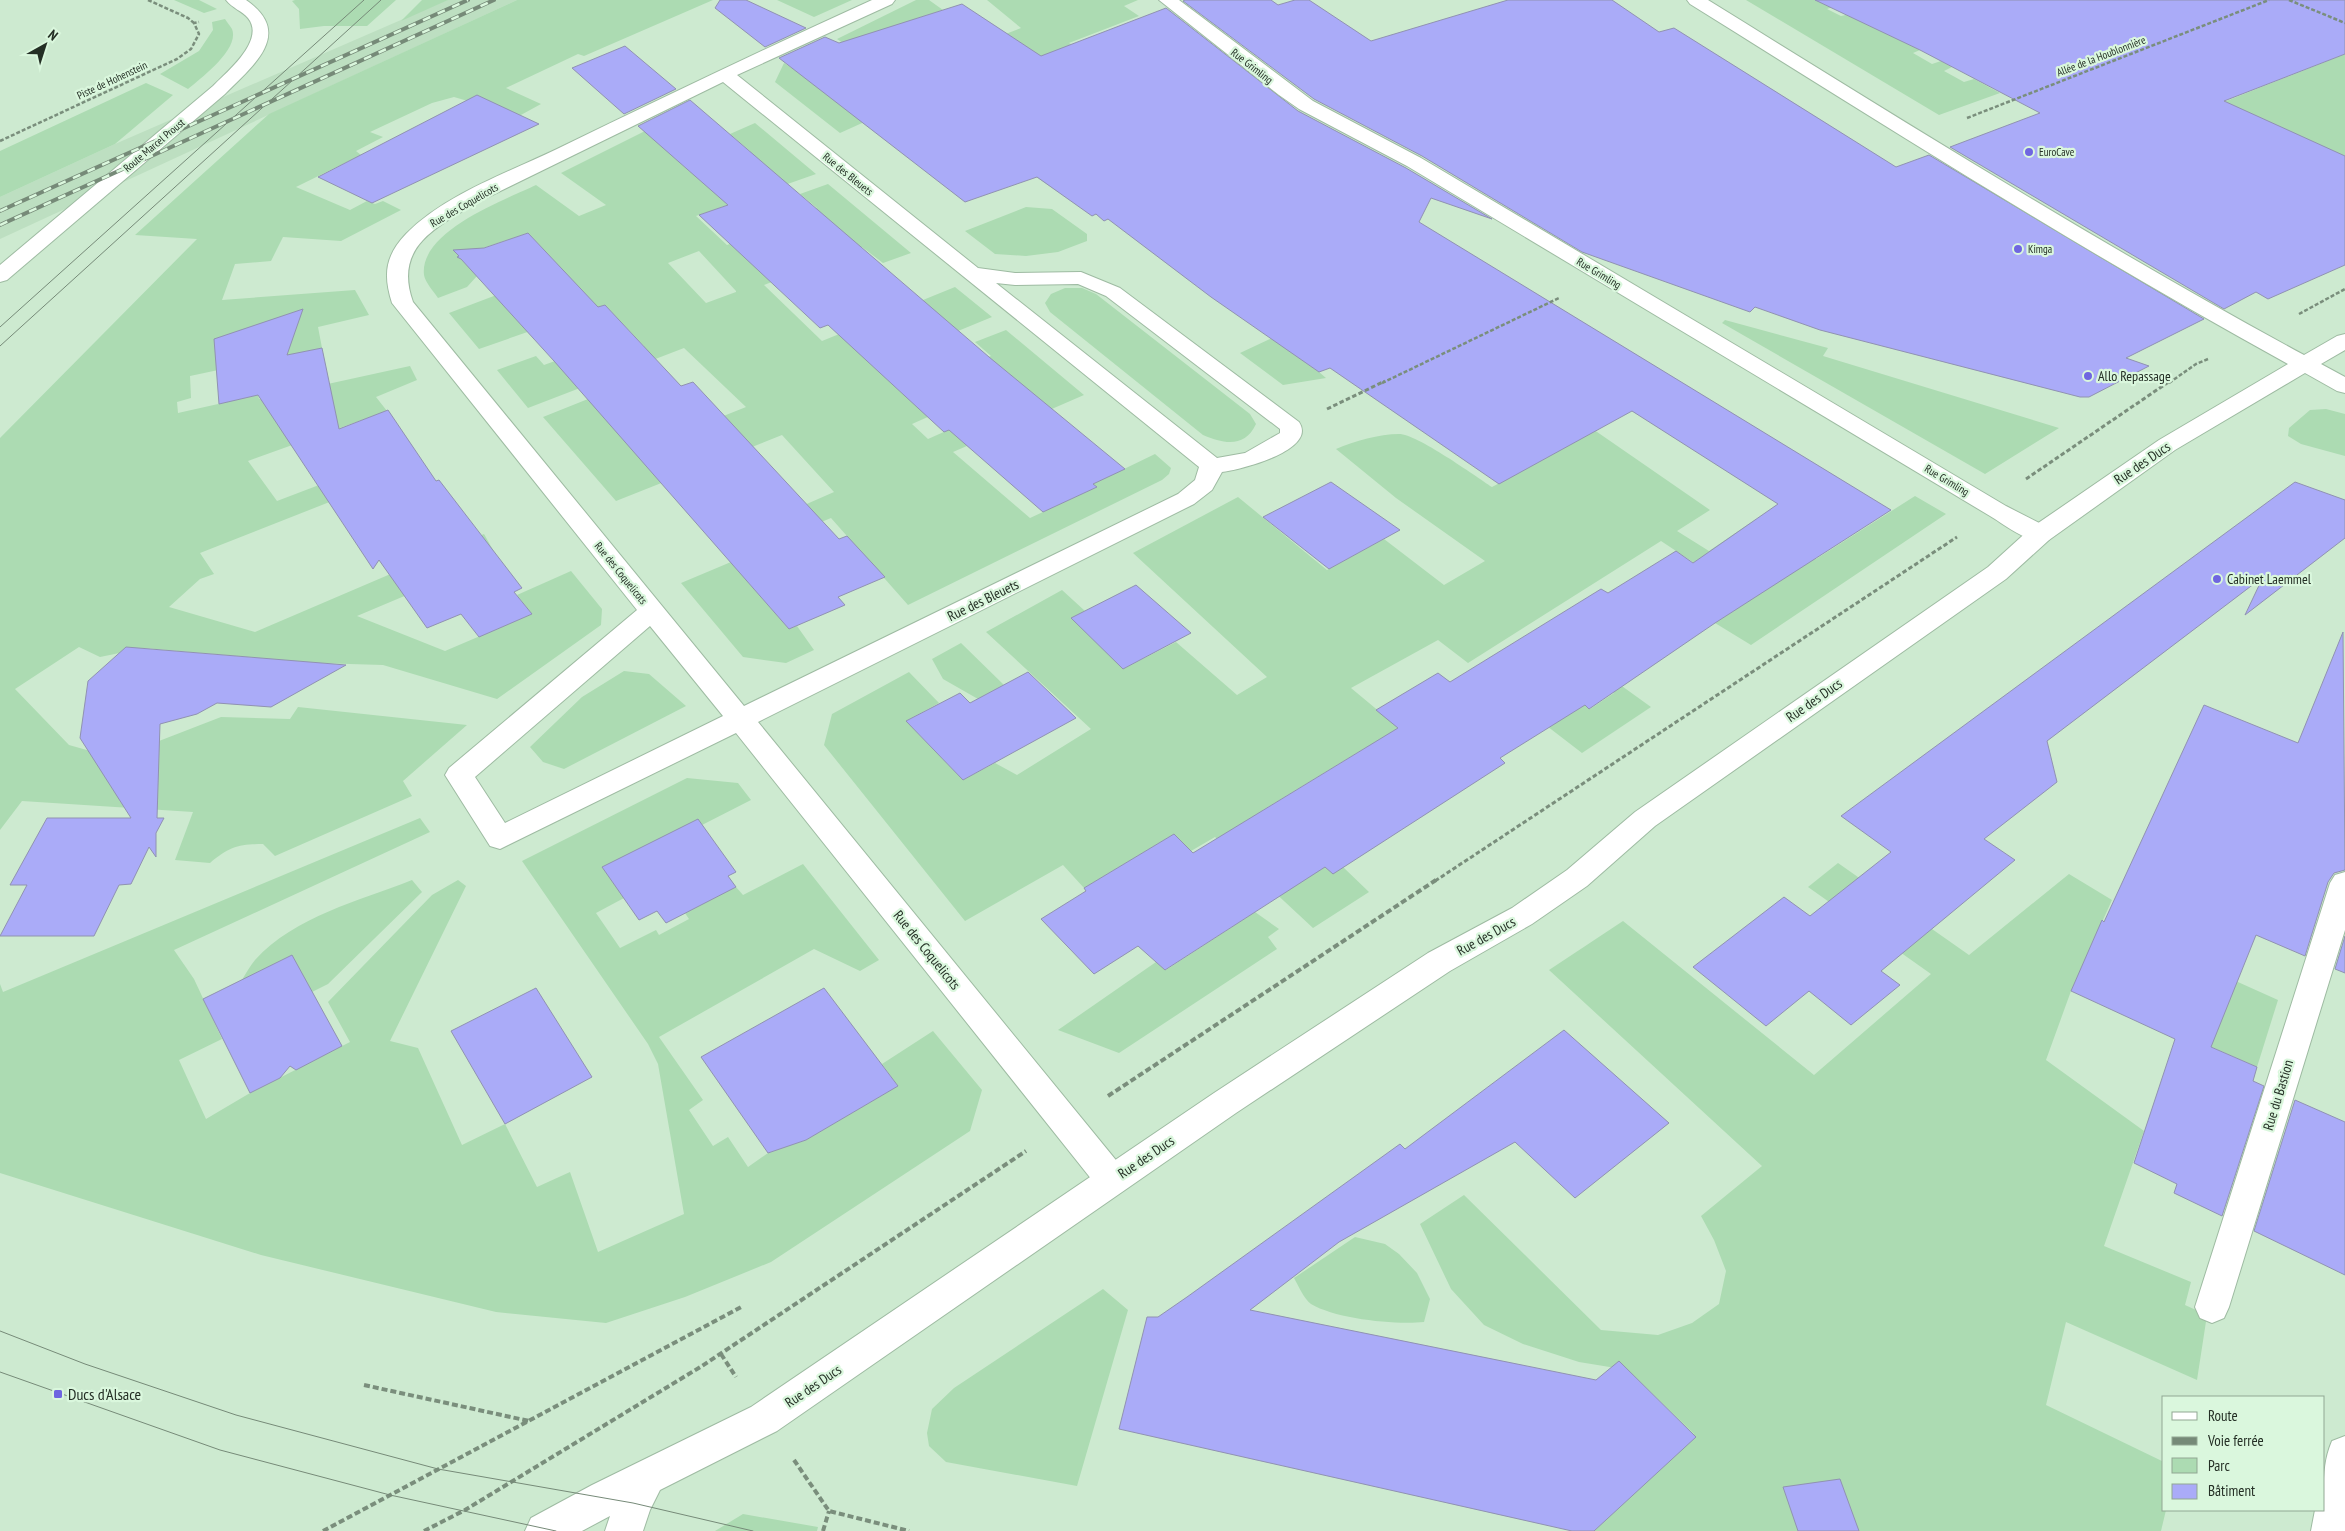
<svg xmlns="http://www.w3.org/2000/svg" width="2345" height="1531" font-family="'PT Sans Narrow',sans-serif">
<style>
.built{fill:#bddfc1}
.green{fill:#acdbb2;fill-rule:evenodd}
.building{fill:#aaabf8;stroke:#9092b1}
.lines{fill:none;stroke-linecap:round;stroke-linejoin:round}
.lane-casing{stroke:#9ebba2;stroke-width:2}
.street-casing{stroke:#9ebba2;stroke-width:2}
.secondary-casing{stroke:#9ebba2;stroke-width:2}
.path-far2{stroke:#7a8e7c;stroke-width:2.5;stroke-dasharray:4 2;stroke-linecap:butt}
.path-far1{stroke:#7a8e7c;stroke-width:3;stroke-dasharray:4.5 2.5;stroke-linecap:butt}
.path{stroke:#7a8e7c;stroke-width:4;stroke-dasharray:6 3;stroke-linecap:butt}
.lane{fill:#fff;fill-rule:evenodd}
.street{fill:#fff;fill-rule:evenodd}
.secondary{fill:#fff;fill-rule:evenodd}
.tram{stroke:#768a78;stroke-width:1}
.rail-casing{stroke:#768a78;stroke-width:4}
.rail{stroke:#daf7dd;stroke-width:2.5;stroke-dasharray:8;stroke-linecap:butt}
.poi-dot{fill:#6f66e0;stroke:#daf7dd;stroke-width:2}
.labels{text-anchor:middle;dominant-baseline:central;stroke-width:4.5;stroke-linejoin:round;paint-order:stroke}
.far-street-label{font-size:11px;fill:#242f25;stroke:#daf7dd}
.far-poi-label{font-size:11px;fill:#242f25;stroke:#daf7dd;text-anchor:start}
.poi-label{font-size:14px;fill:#242f25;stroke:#daf7dd;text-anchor:start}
.street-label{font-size:14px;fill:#242f25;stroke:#daf7dd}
.near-poi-label{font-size:16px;fill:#242f25;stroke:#daf7dd;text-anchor:start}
</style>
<rect width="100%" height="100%" fill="#cdead0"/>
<!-- built -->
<path class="built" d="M447 0H517L0 239V197L115 144Z"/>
<!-- green -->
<path class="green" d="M174 0H199L217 9 204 13Z
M295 0H396L367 26H324L300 29 299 9 292 1Z
M422 0H448L401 21Z
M517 0H713L584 56 578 54 506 88 541 104 519 116 454 97 432 103 370 132 383 137 356 151 361 155 296 187 350 210 367 201 375 204 383 201 401 210 341 241 283 237 271 261 235 264 222 300 355 290 369 315 318 327 322 348 190 376 191 398 177 402 178 413 258 395 259 399 410 366 417 380 376 397 387 411 248 461 277 501 411 450 421 466 200 553 214 574 200 579 169 607 255 632 484 534 497 557 357 616 445 651 532 614 517 595 571 571 602 609 601 625 497 699 383 665 316 663 144 648 100 657 79 647 15 689 69 745 108 756 159 741 221 717 290 719 298 707 467 725 403 781 412 796 275 856 263 844C239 844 229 847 210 863L175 860 193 812 22 801 0 830V438L197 239 135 235 269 114Z
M777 0H852L814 17Z
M916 0H929L943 10 915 19 990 40 1021 28 987 0H1138L1124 6 1139 16 1069 43 1105 64 1058 192 837 39Z
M1746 0H1825L1835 6 1827 9 1841 16 1851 14 1920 50 1913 53 1932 64 1941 61 1952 67 1944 71 1964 82 1974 79 2000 93 1939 115Z
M225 19C227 22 230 26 232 29 240 49 201 78 188 89L160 74 199 51 213 30 212 22Z
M2345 54V156L2181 119Z
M784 63 871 119 840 133 775 82Z
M146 83 173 95 115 144 0 197V151Z
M755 123 816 174 696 216 727 245 763 232 760 229 817 208 800 194 828 184 911 253 883 263 862 247 764 285 822 341 955 287 992 317 873 366 902 393 948 408 912 424 928 439 1009 403 966 366 991 356 975 342 1006 330 1084 395 953 452 1030 518 1097 487 1093 484 1155 454 1171 468 1169 474 1162 480 908 605 831 518 807 528 822 547 746 580 789 629 797 626 814 650 786 663 743 657 681 583 750 554 734 536 834 492 782 435 616 501 543 417 588 399 691 429 746 407 684 348 528 408 497 370 536 356 544 365 566 357 644 346 605 305 479 349 449 313 507 291 567 275 528 233 459 256 477 276 467 287 438 298C434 292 425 282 424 275 419 231 505 200 536 185L579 216 606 205 561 173 645 131 690 172 750 151 730 134ZM699 251 736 291V292L706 303 668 263Z
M1026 207 1052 209 1087 234V241L1058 252 1026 256 995 254 965 231Z
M1065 288H1082L1096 294 1250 414 1256 424C1245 448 1224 444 1203 435L1050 312 1045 303 1051 294Z
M1725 320 1828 348 1823 356 2059 428 1985 474 1722 323Z
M1272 338 1319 372 1326 378 1283 385 1240 353Z
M1545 396 1710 510 1677 531 1709 551 1756 519 1816 559 1915 496 1946 514 1751 645 1715 623 1750 600 1661 541 1468 663 1438 640 1351 688 1452 772 1419 794 1365 748 1263 810 1343 867 1369 892 1313 928 1215 837 1191 851 1174 834 1084 888 1063 865 965 921 824 745 832 714 909 672 939 703 906 721 963 780 995 763 1017 775 1091 729 986 632 1062 590 1085 611 1071 618 1125 668 1176 642 1237 695 1267 677 1133 553 1238 497 1327 570 1384 539 1444 585 1485 561 1396 498 1336 449C1355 441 1379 434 1399 434 1417 434 1475 476 1492 487L1548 457Z
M2326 409 2345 414V456L2301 444 2288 436 2289 428 2310 410Z
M961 643 1004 685 978 699 943 679 932 659Z
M624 671 649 674 686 706 564 769 543 762 530 747 582 697Z
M1619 684 1651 707 1582 753 1530 713 1564 690 1590 709 1614 693 1611 690Z
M687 778 738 783 751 800 702 825 602 867 624 898 596 913 620 948 656 930 659 935 689 919 685 913 736 887 743 895 803 864 879 960 860 971 814 949 659 1037 703 1100 689 1110 713 1146 728 1137 748 1167 768 1153 806 1140 898 1086 882 1064 933 1031 982 1090 970 1131 771 1262 685 1297 606 1323 496 1312 261 1255 0 1173V984L3 992 420 818 430 832 174 950 194 979 222 1039 179 1060 206 1119 250 1093 350 1042 328 1002 432 895 458 880 466 886 390 1041 418 1048 462 1145 505 1124 537 1187 570 1172 598 1252 684 1214 658 1064 648 1044 522 861Z
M1838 863 1969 955 2069 874 2112 900 2071 991 2046 1060 2144 1131 2104 1246 2191 1282 2185 1305 2207 1315 2197 1380 2066 1322 2046 1405 2164 1462V1510H2166L2161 1531H1588L1694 1434 1628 1370 1579 1362 1523 1344 1484 1325 1451 1289 1420 1224 1464 1195 1601 1330 1658 1335 1692 1323 1719 1304 1726 1271 1714 1240 1701 1216 1762 1166 1549 970 1623 921 1814 1075 1931 974 1808 887Z
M412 880 422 892 328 984 304 996 292 955 242 980C246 973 250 966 255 960 295 916 359 901 412 880Z
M1255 912 1279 929 1268 937 1277 949 1119 1053 1058 1030 1156 962 1166 970Z
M2200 965 2278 1000 2257 1067 2173 1030Z
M1355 1237 1385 1244 1399 1254 1417 1273 1430 1299 1424 1322C1395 1325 1336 1319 1311 1304 1304 1299 1298 1285 1294 1278Z
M1103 1289 1128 1310 1077 1486 946 1462 929 1446 927 1433 932 1409 954 1388Z
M743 1514 818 1527 817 1531H715Z"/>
<!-- building -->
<path class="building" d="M720 0H746L806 28 765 47 715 8Z
M1185 0H1271L1278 5 1295 0H1309L1371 41 1508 0H1612L1659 32 1674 28 1896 167 1929 155 2204 319 2126 358 2149 366 2089 397H2080L1820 330 1755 307 1750 312 1582 252 1422 156 1314 99 1183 1Z
M1815 0H2345V54L2224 101 2345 156V265L2268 299 2256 292 2224 309 1950 147 2040 113 1920 50Z
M962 4 1041 56 1166 8 1298 111 1406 168 1492 219 1431 198 1419 222 1891 510 1715 623 1589 709 1585 705 1500 758 1505 763 1333 874 1325 867 1165 970 1138 946 1094 974 1041 919 1086 891 1084 888 1174 834 1193 853 1398 728 1376 710 1438 673 1450 682 1601 589 1608 593 1676 551 1693 563 1778 504 1632 411 1499 484 1330 368 1319 372 1211 297 1108 219 1104 221 1096 214 1092 216 1037 177 965 202 779 58 825 37 839 43Z
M625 46 676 89 624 114 572 68Z
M477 95 539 124 372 203 318 177Z
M690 100 989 357 1125 469 1093 484 1097 487 1043 512 949 430 944 432 828 325 820 328 699 215 728 205 638 126Z
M528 233 598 307 605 305 681 386 693 382 839 539 847 536 885 577 838 597 845 605 789 629 554 361 461 259 457 257 459 256 453 250 484 248Z
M303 309 287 355 322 348 339 429 388 410 436 481 439 480 522 588 514 592 532 614 479 637 461 614 427 628 379 560 373 569 258 395 219 404 214 339Z
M1331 482 1400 530 1329 569 1263 517Z
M2295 482 2345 500V538L2245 615 2263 577 2047 741 2057 782 1984 839 2015 860 1881 971 1900 985 1851 1025 1809 991 1766 1026 1693 967 1784 897 1810 916 1891 852 1841 816Z
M1136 585 1191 633 1123 669 1071 618Z
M2343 632 2345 870 2334 873 2328 882 2305 956 2256 935 2211 1047 2257 1067 2253 1081 2264 1086 2222 1216 2174 1193 2177 1184 2134 1163 2175 1039 2071 991 2102 920 2104 922 2204 705 2298 743Z
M126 647 346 665 271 707 217 703 197 714 160 724 157 818H164L156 833V857L149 847 131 884 119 885 94 936H0L27 885H10L47 818H131L80 738 88 681Z
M1028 672 1076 718 963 780 906 721 960 693 970 703Z
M698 819 736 872 728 876 736 887 666 923 657 911 639 920 602 867Z
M2345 936V973L2335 969Z
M292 955 342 1046 296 1070 290 1066 280 1078 250 1093 203 999Z
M536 988 592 1077 505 1124 451 1031Z
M824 988 898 1086 806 1140 768 1153 701 1057Z
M1564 1030 1669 1123 1575 1198 1515 1142 1339 1242 1250 1310 1596 1380 1619 1361 1696 1437 1594 1531H1572L1119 1429 1147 1317H1158L1187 1297 1400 1144 1405 1149Z
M2295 1100 2345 1122V1275L2254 1231Z
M1840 1479 1859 1531H1798L1783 1487Z"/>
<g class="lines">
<defs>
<path id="lane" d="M2345 1436V1531H2311L2315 1510H2324C2324 1486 2322 1464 2332 1441Z"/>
<path id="street" d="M872 0H895L892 4 737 75 978 268 1015 273 1081 272 1120 288 1299 422C1318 450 1240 470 1222 472L1212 490 1194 504 758 722 1124 1170 1129 1180 1124 1190 1112 1195 1100 1190 736 733 500 849 490 846 445 775 449 768 637 610 392 303C383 275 385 256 406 234 444 195 509 172 557 149 662 98 766 48 872 0ZM723 82 1199 467 1195 480 1178 494 744 706 413 302C393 246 437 227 478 202ZM996 283 1015 285 1078 284 1106 296 1280 429V433L1245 453 1217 458ZM650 626 723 716 505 823 475 777Z
M1159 0H1179L1313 101 1421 158 2006 506 2049 528 2052 534 2049 540C2029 545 2007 526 1990 516L1407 166 1299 109 1279 95Z
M2345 872V930L2229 1307 2224 1318 2212 1323 2200 1318 2195 1307 2330 883 2335 875Z"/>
<path id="secondary" d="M226 0H246C294 33 254 65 225 94L7 280 0 282V265L213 86C227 72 266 40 248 18 242 11 232 8 226 0Z
M1687 0H1708C1905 122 2101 245 2304 355L2337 336 2345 334V350L2321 364 2345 377V393L2337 391 2305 373 2175 450 2049 540 2006 579 1655 826 1587 886 1532 924 1450 971 1236 1113 777 1431 660 1490 650 1510 643 1531H605L610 1516 582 1531H525L531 1518 592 1485 751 1407 1214 1093 1428 953 1512 908 1567 870 1635 812 1988 567 2031 528 2159 440 2288 364C2084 252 1887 127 1690 4Z"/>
</defs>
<!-- lane casing -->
<use href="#lane" class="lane-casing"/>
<!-- street casing -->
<use href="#street" class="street-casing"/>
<!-- secondary casing -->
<use href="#secondary" class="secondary-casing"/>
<!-- path-far2 -->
<path class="path-far2" d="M148 0 188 18 194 23
M2289 0 2345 23
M1967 118 2269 0
M0 141 177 59 191 49 199 34 194 23 199 22
M2299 314 2345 289
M1382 383 1559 298
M2169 383 2196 364 2208 359"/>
<!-- path-far1 -->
<path class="path-far1" d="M1327 409 1385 381
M2026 479 2170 381
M1435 881 1957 537"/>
<!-- path -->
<path class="path" d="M1108 1096 1436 880
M721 1354 736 1377
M364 1385 529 1421
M794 1460 829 1511 909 1531
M323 1531 743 1306
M424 1531 465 1510 702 1366 1026 1151
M823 1531 829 1511"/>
<!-- lane -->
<use href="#lane" class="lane"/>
<!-- street -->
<use href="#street" class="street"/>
<!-- secondary -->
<use href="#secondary" class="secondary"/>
<!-- tram -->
<path class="tram" d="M0 327 364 0
M0 346 381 0
M0 1331 85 1364 236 1415 438 1469 633 1503 753 1531
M0 1372 220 1450 390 1495 556 1531"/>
<defs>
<path id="rail" d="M0 211 468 0
M0 225 494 0"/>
</defs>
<!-- rail casing -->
<use href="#rail" class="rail-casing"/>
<!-- rail -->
<use href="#rail" class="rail"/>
</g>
<!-- markers -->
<g class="poi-dot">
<circle cx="2029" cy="152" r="5"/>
<circle cx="2018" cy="249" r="5"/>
<circle cx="2088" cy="376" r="5"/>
<circle cx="2217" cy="579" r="5"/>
<rect x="53" y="1389" width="10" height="10" rx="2.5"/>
</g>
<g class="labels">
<!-- far-street labels -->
<g class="far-street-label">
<text transform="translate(2101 56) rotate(-21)">Allée de la Houblonnière</text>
<text transform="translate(1252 66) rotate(38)">Rue Grimling</text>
<text transform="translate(112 80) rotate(-25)">Piste de Hohenstein</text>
<text transform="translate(154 145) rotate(-40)">Route Marcel Proust</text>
<text transform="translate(848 174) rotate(39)">Rue des Bleuets</text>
<text transform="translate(464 205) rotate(-30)">Rue des Coquelicots</text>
<text transform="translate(1599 273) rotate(31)">Rue Grimling</text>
<text transform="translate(1947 480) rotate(31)">Rue Grimling</text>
<text transform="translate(621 573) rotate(51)">Rue des Coquelicots</text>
</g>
<!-- far-poi labels -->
<g class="far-poi-label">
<text x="2039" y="152">EuroCave</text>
<text x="2028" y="249">Kimga</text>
</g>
<!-- poi labels -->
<g class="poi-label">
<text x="2098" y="376">Allo Repassage</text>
<text x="2227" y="579">Cabinet Laemmel</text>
</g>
<!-- street labels -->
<g class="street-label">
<text transform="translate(2142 463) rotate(-34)">Rue des Ducs</text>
<text transform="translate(983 600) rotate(-26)">Rue des Bleuets</text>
<text transform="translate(1814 700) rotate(-35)">Rue des Ducs</text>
<text transform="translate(1486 936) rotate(-29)">Rue des Ducs</text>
<text transform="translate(927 950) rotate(51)">Rue des Coquelicots</text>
<text transform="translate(2278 1095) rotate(-73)">Rue du Bastion</text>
<text transform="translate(1146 1157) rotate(-34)">Rue des Ducs</text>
<text transform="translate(813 1386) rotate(-34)">Rue des Ducs</text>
</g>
<!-- near-poi labels -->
<g class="near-poi-label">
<text x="68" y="1394">Ducs d'Alsace</text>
</g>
</g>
<!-- legend -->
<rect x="2162" y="1396" width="162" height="115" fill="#daf7dd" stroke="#91a793"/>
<rect x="2172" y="1412" width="25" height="8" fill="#ffffff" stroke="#91a793"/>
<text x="2208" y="1421" font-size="15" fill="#242f25">Route</text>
<rect x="2172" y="1437" width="25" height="8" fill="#768a78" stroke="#91a793"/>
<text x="2208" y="1446" font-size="15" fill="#242f25">Voie ferrée</text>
<rect x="2172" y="1458" width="25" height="15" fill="#acdbb2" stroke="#91a793"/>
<text x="2208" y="1471" font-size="15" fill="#242f25">Parc</text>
<rect x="2172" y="1484" width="25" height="15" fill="#aaabf8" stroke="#91a793"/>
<text x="2208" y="1496" font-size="15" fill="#242f25">Bâtiment</text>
<!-- north arrow -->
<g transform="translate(45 45) rotate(39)" stroke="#daf7dd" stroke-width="4" paint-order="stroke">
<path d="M0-4L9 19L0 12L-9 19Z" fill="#242f25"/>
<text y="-8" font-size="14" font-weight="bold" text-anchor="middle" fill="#242f25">N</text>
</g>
</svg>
